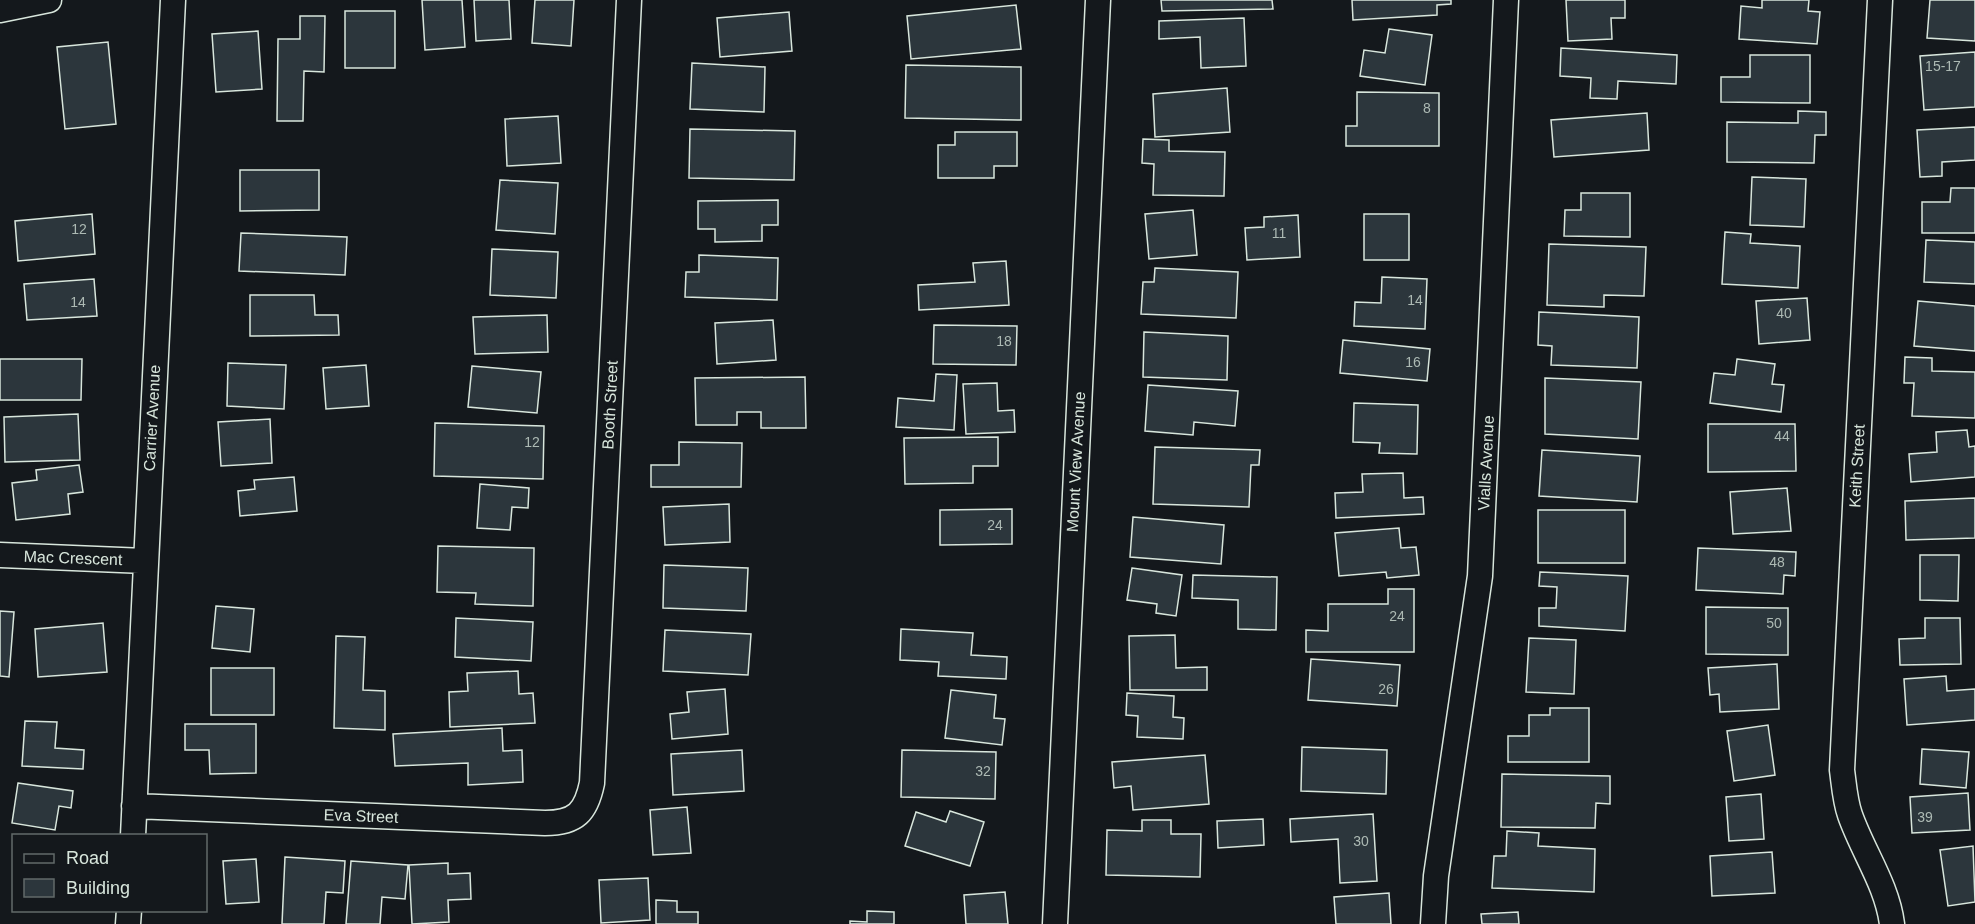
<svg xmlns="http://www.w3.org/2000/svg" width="1975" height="924" font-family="Arial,sans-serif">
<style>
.building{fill:#2c363c;stroke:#d8e6dc;stroke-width:1.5}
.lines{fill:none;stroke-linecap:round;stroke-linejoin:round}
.minor-casing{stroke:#d8e6dc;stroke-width:27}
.minor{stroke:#14181c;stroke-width:24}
.labels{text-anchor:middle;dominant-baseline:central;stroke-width:4.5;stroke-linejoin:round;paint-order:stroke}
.number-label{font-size:14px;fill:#adbab4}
.street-label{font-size:16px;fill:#d8e6dc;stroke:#14181c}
</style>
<rect width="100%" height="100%" fill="#14181c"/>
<!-- building -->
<path class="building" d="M422 0H462L465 47 425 50Z
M474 0H509L511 39 476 41Z
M535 0H574L571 46 532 43Z
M1161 0H1272L1273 9 1162 11Z
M1352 0H1451V4L1437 5V15L1353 20Z
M1566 0H1625V18H1611L1612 39 1568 41Z
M1762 0H1809L1808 11 1820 12 1817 44 1739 39 1741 6 1762 8Z
M1930 0H1975V41L1927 38Z
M1016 5 1021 49 911 59 907 16Z
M345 11H395V68H345Z
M789 12 792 51 720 57 717 18Z
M300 16H325L324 72 304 71 303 121H277L278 39H300Z
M1244 18 1246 66 1201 68 1200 37 1159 39V21Z
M1389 29 1432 35 1425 85 1360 76 1364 50 1385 53Z
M258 31 262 89 216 92 212 34Z
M108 42 116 124 65 129 57 47Z
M1561 48 1677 55 1676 84 1618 81 1617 99 1590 98 1591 78 1560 76Z
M1975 52V107L1924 110 1920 56Z
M1750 55H1810V103L1721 102V77H1750Z
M692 63 765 67 764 112 690 109Z
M906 65 1021 67V120L905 118Z
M1227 88 1230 132 1155 137 1153 94Z
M1357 92 1439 93V146H1346V126H1357Z
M1798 111 1826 112V135H1815L1814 163 1727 162V122L1798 123Z
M1647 113 1649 150 1554 157 1551 120Z
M558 116 561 163 507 166 505 119Z
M1975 127V160L1942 162V176L1920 177 1917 130Z
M690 129 795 131 794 180 689 178Z
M955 132H1017V166H994V178H938V145H955Z
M1143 139 1169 140V151L1225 152 1224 196 1153 195 1154 164 1142 163Z
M240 170H319V210L240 211Z
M1752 177 1806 179 1804 227 1750 225Z
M500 180 558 183 555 234 496 230Z
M1951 188H1975V233H1922V202H1950Z
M1581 193H1630V237L1564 236 1565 210H1581Z
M778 200V225H762V241L715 242V229H698V201Z
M1193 210 1197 255 1149 259 1145 214Z
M92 214 95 254 18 261 15 221Z
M1364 214H1409V260H1364Z
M1298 215 1300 257 1247 260 1245 228 1264 227V217Z
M1725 232 1751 234 1750 243 1800 246 1798 288 1722 284Z
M241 233 347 237 345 275 239 271Z
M1926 240 1975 242V284L1924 282Z
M1549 244 1646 247 1644 296 1604 295V307L1547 305Z
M492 249 558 252 556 298 490 295Z
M699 255 778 258 777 300 685 297 686 272H699Z
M1006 261 1009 305 919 310 918 285 975 282 973 263Z
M1155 268 1238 272 1236 318 1141 314 1143 282H1154Z
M1382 277 1427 279 1425 329 1354 326 1355 302 1381 303Z
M94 279 97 316 27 320 24 284Z
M250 295H314L315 315H338L339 335 250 336Z
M1807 298 1810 340 1759 344 1756 301Z
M1918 301 1975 306V351L1914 346Z
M1539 312 1639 317 1637 368 1551 365 1552 346 1538 345Z
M547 315 548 352 475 354 473 317Z
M773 320 776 360 717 364 715 323Z
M934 325 1017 326 1016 365 933 364Z
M1144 332 1228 336 1227 380 1143 377Z
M1343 340 1430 349 1427 381 1340 373Z
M1905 357 1932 358V371L1975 372V418L1912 416 1914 383H1904Z
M0 359H82L81 400H0Z
M1737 359 1775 364 1772 384 1784 385 1781 412 1710 403 1714 373 1735 375Z
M228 363 286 365 284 409 227 406Z
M366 365 369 406 326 409 323 368Z
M472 366 541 372 537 413 468 407Z
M936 374 957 375 954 430 896 427 898 398 934 401Z
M805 377 806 428H761V412H737V425H696L695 378Z
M1545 378 1641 382 1638 439 1545 434Z
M997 383 998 411 1014 410 1015 432 966 434 963 384Z
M1148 385 1238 391 1235 426 1194 422 1193 435 1145 431Z
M1354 403 1418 405 1417 454 1379 453 1380 443 1353 442Z
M78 414 80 460 5 462 4 417Z
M270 419 272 463 221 466 218 422Z
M435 423 544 426 543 479 434 476Z
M1708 424H1795L1796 471 1708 472Z
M1967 430 1969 447 1975 446V477L1911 482 1909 454 1937 452 1936 432Z
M998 437V466H973V483L905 484 904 438Z
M679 442 742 443 741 487H651V465H679Z
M1155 447 1260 450 1259 465H1251L1249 507 1153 504Z
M1542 450 1640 456 1637 502 1539 496Z
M79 465 83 492 68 494 70 514 16 520 12 483 37 480 36 470Z
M1403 473 1404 498 1423 497 1424 514 1336 518 1335 493 1363 492 1362 474Z
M294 477 297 511 240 516 238 491 255 489 254 480Z
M480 484 529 488 528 508 512 507 510 530 477 528Z
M1787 488 1791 531 1733 534 1730 492Z
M1975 498V538L1906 540 1905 501Z
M729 504 730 542 665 545 663 507Z
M1012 509V544L940 545V510Z
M1538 510H1625V563H1538Z
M1133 517 1224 525 1221 564 1130 557Z
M1399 528 1401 548 1416 547 1419 575 1387 578 1386 572 1339 576 1335 533Z
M438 546 534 548 533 606 475 604 476 593 437 592Z
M1698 548 1796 552 1795 576 1784 575 1783 594 1696 590Z
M1920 555H1959L1958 601 1920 600Z
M664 565 748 568 746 611 663 608Z
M1132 568 1182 575 1176 616 1156 613 1157 604 1127 600Z
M1540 572 1628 576 1625 631 1539 626V608H1556L1557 587 1539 586Z
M1193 575 1277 577 1276 630 1238 629V600L1192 598Z
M1388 589H1414V652H1306V630L1328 631V604H1388Z
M216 606 254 609 250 652 212 648Z
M1706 607 1788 608V655L1706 654Z
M0 611 14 612 9 677 0 676Z
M456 618 533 622 531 661 455 657Z
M1925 618H1960L1961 664 1900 665 1899 639 1925 638Z
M103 623 107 672 38 677 35 629Z
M901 629 973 633 971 655 1007 657 1006 679 938 676 939 662 900 660Z
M665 630 751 634 748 675 663 671Z
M1175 635 1176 668 1207 667V690H1130L1129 636Z
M336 636 365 637 363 690 385 691V730L334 728Z
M1529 638 1576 640 1574 694 1526 692Z
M1311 659 1400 665 1397 706 1308 700Z
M1777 664 1779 709 1720 712 1719 694 1710 695 1708 668Z
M211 668H274V715H211Z
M518 671 519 694 533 693 535 723 450 727 449 692 468 691 467 673Z
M1946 676 1947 691 1975 689V720L1907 725 1904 679Z
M725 689 728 734 672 739 670 714 689 712 687 692Z
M951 690 996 695 994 718 1005 719 1002 745 945 738Z
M1127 693 1174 696 1173 717 1184 718 1183 739 1137 737 1138 716 1126 715Z
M1550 708H1589V762H1508V736H1529V715H1550Z
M25 721 57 722 55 748 84 750 83 769 22 766Z
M185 724H256V773L210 774 209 750H185Z
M1768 725 1775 775 1734 781 1727 731Z
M502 728 503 751 522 750 523 782 468 785V763L395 766 393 734Z
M1302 747 1387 750 1386 794 1301 791Z
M1922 749 1969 752 1966 788 1920 784Z
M742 750 744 791 673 795 671 754Z
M902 750 996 752 995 799 901 797Z
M1205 755 1209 804 1133 810 1131 786 1114 788 1112 762Z
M1502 774 1610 776V804L1596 803 1595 828 1501 827Z
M18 783 73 791 71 808 59 806 55 830 12 823Z
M1968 793 1970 830 1912 833 1910 797Z
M1761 794 1764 839 1729 841 1726 797Z
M687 807 691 853 653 855 650 810Z
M950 811 984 822 970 866 905 846 916 812 946 822Z
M1373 814 1377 881 1340 883 1338 839 1291 842 1290 819Z
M1263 819 1264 845 1218 848 1217 821Z
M1142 820H1171V834H1201L1200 877 1106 875 1107 830 1142 831Z
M1507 831 1539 833 1538 846 1595 849 1594 892 1492 888 1494 856H1506Z
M1973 846 1975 902 1948 906 1940 850Z
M1772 852 1775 893 1712 896 1710 856Z
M285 857 345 861 343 893 326 892 324 924H282Z
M256 859 259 902 226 904 223 861Z
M351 861 408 865 405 899 382 897 380 924H346Z
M448 863V874L470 873 471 899 448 900 449 922 412 924 409 865Z
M648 878 650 920 601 923 599 880Z
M1005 892 1008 924H966L964 895Z
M1389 893 1391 924H1336L1334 897Z
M656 900 677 901V912H698V924H656Z
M867 911 894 912V924H850V921L867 922Z
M1518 912 1519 924H1482L1481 914Z"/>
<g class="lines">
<defs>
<path id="minor" d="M1880 0 1842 770C1844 785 1845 801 1850 815 1863 852 1887 885 1892 924
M0 10 49 0
M0 555 145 561
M134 806 545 823C576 823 586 812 592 783L629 0
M133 836 173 0
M128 924 129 910
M1055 924 1098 0
M1433 924 1436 876 1480 576 1506 0"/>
</defs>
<!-- minor casing -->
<use href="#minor" class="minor-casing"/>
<!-- minor -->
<use href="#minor" class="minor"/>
</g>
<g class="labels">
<!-- number labels -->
<g class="number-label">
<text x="1943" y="66">15-17</text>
<text x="1427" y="108">8</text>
<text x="79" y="229">12</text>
<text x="1279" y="233">11</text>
<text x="1415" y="300">14</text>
<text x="78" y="302">14</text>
<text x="1784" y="313">40</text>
<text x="1004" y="341">18</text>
<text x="1413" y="362">16</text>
<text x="1782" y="436">44</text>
<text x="532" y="442">12</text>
<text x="995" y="525">24</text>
<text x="1777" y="562">48</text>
<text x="1397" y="616">24</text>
<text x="1774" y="623">50</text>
<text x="1386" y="689">26</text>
<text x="983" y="771">32</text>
<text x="1925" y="817">39</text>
<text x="1361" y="841">30</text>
</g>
<!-- street labels -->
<g class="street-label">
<text transform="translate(610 405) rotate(-87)">Booth Street</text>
<text transform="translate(152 418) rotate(-87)">Carrier Avenue</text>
<text transform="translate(1076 462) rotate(-87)">Mount View Avenue</text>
<text transform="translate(1486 463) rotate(-87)">Vialls Avenue</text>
<text transform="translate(1857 466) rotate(-87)">Keith Street</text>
<text transform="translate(73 558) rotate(2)">Mac Crescent</text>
<text transform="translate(361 816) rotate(2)">Eva Street</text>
</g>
</g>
<!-- legend -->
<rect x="12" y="834" width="195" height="78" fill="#14181c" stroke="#626a69" stroke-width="1.5"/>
<rect x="24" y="854" width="30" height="9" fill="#14181c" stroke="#626a69" stroke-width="1.5"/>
<text x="66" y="864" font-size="18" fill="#d8e6dc">Road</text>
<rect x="24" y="879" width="30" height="18" fill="#2c363c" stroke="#626a69" stroke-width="1.5"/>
<text x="66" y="894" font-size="18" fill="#d8e6dc">Building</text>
</svg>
